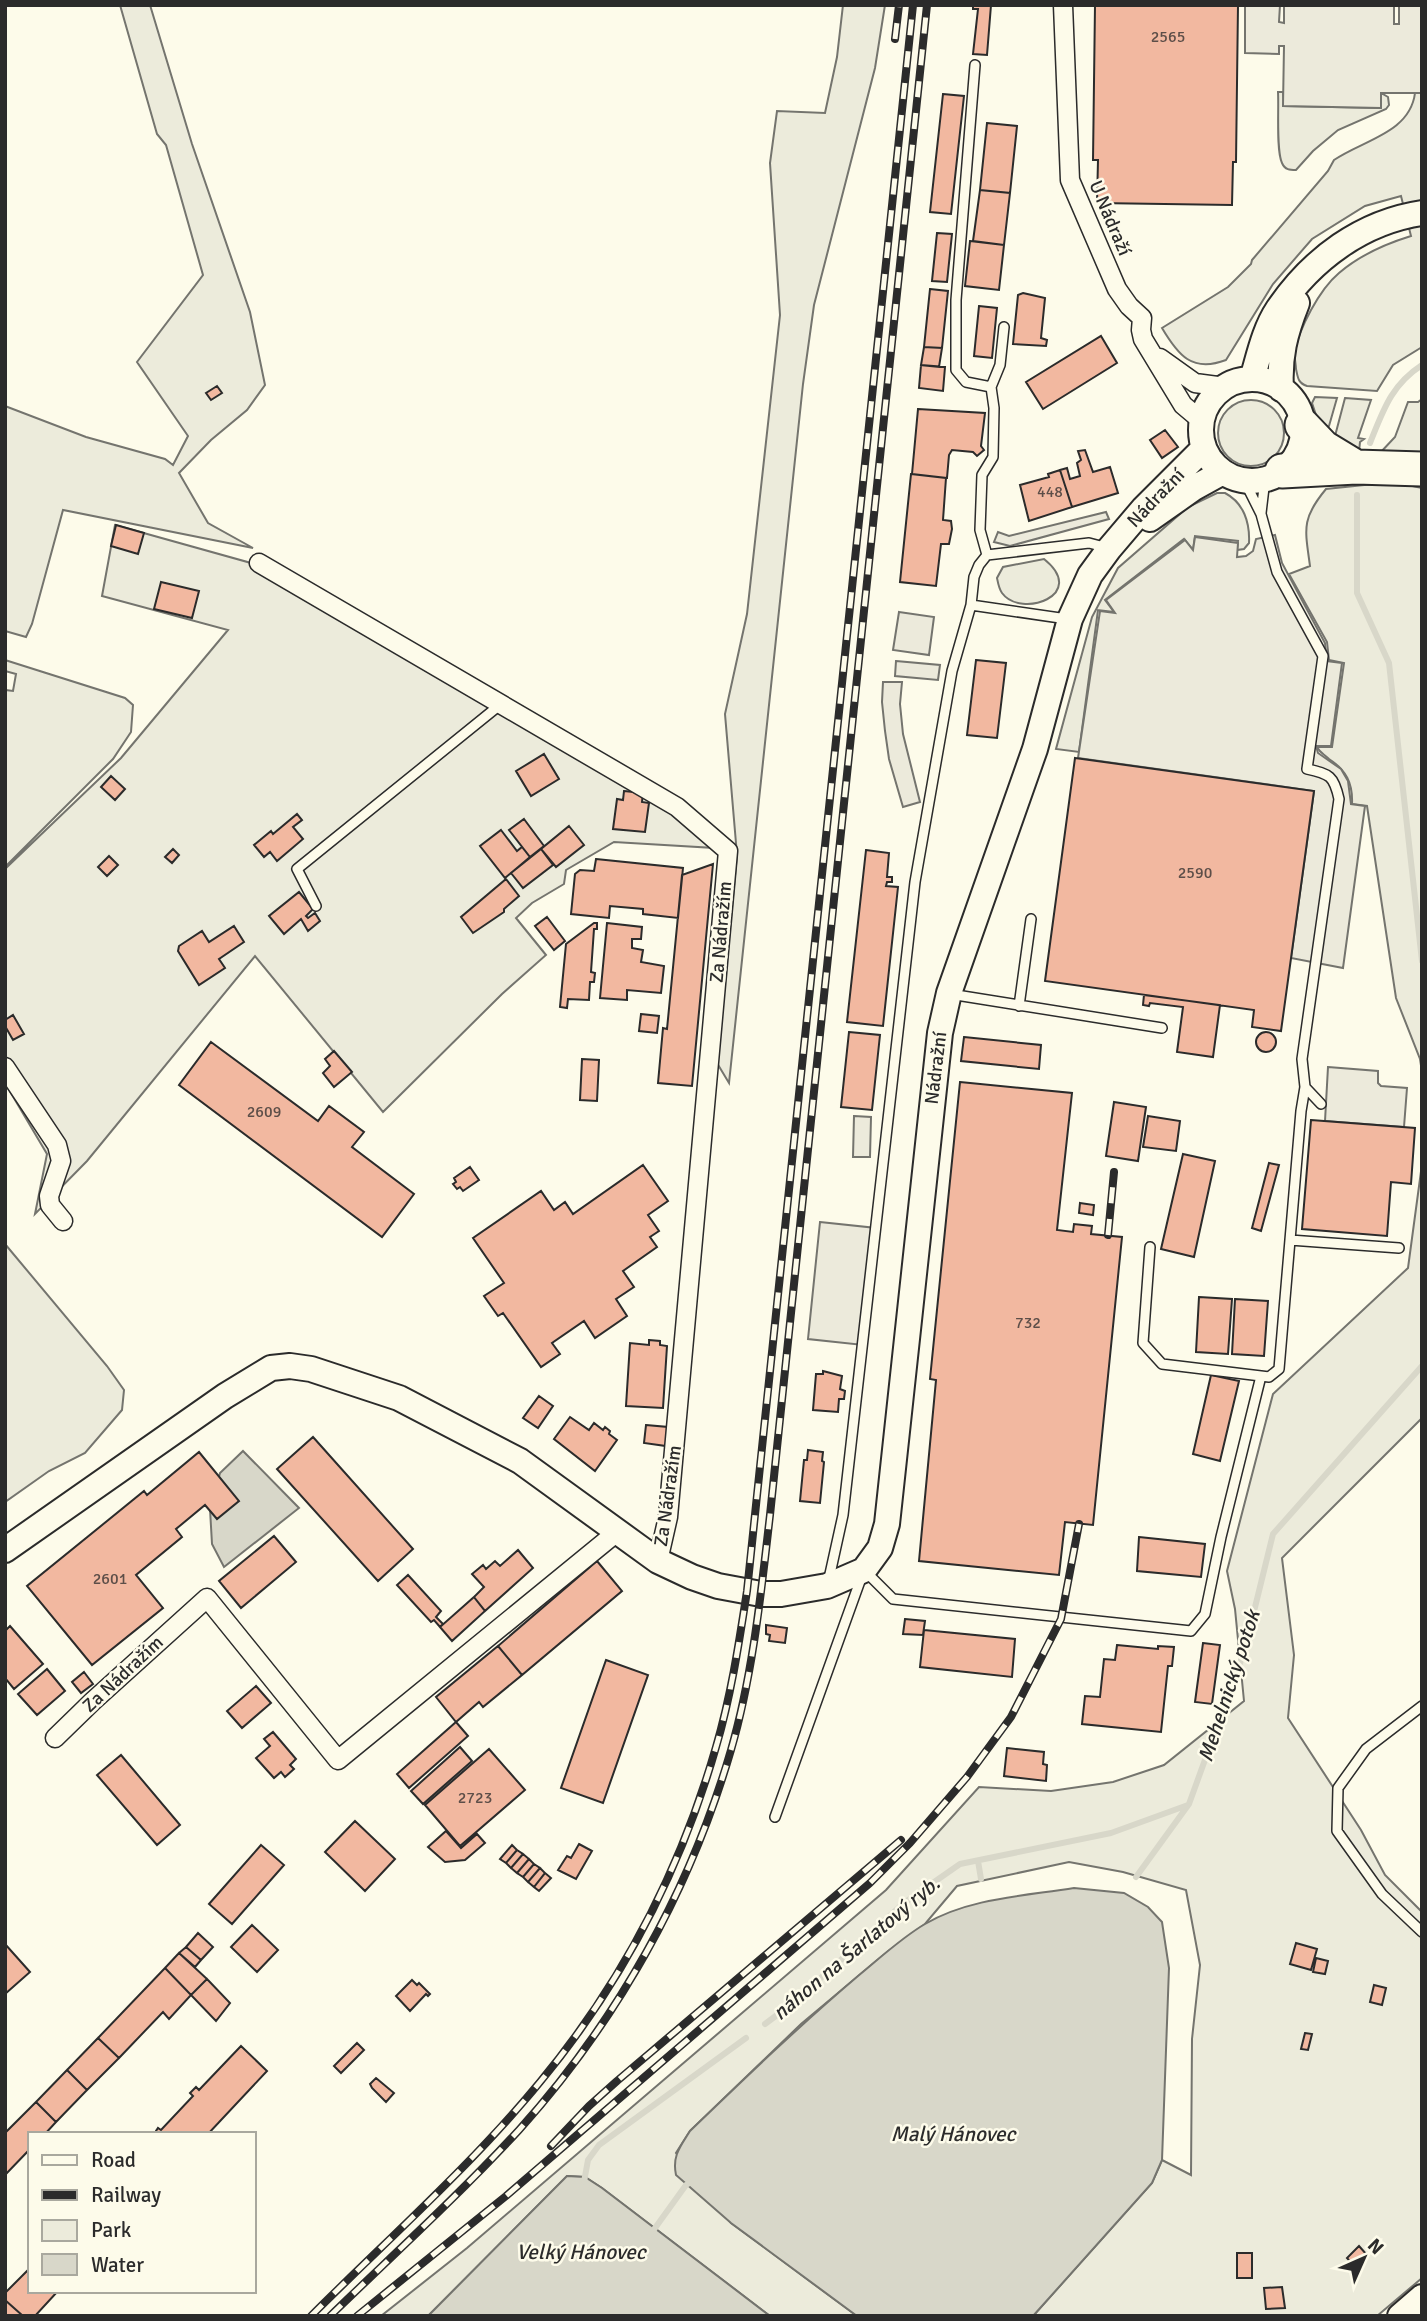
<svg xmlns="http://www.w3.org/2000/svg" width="1427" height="2321" font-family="Signika,sans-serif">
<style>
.green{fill:#ecebdb;stroke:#74746e;stroke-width:2}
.parking{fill:#eceadb;stroke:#74746e;stroke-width:2}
.water{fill:#d8d7c9;stroke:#74746e;stroke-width:2}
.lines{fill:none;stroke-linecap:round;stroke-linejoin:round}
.stream{stroke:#d8d7c9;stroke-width:6}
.building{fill:#f2b8a0;stroke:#2b2b2b;stroke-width:2}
.lane-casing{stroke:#2b2b2b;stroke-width:12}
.street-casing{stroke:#2b2b2b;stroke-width:21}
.secondary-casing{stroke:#2b2b2b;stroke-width:28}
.highway-casing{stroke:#2b2b2b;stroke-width:37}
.lane{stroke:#fdfbea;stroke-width:9}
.street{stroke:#fdfbea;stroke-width:18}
.secondary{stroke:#fdfbea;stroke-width:24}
.highway{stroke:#fdfbea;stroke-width:33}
.rail-casing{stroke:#2b2b2b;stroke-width:8}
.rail{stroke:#fdfbea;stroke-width:5;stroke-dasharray:16;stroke-linecap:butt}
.labels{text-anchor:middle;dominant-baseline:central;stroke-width:5;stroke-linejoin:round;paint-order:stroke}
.number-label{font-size:16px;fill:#5d4e48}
.street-label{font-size:19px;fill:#2b2b2b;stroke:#fdfbea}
.water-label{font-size:21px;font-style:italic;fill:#2b2b2b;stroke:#fdfbea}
</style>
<rect width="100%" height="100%" fill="#fdfbea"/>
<!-- green -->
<path class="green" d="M120 5H150L192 144 250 312 265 385 247 410 211 440 179 473 208 523 253 548 63 510 32 624 26 637 5 631V406L86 437 165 459 173 465 188 436 137 362 203 275 166 145 157 134Z
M843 5H885L875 68 814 305 803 384 729 1083 717 1063 737 855 725 714 747 614 780 315 770 163 777 111 825 113 837 57Z
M1278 92H1283L1284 106 1380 108 1381 93 1388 97 1389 105 1386 109 1338 130 1313 151 1296 170C1290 170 1285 170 1282 163 1276 151 1279 108 1278 92Z
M1415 93H1422V347L1393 365 1377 391 1307 386C1298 383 1298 378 1296 369 1296 364 1294 358 1295 353 1298 329 1320 289 1339 273 1360 255 1385 244 1411 236L1401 196 1365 206 1312 239 1273 284 1226 360C1192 373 1178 355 1162 328L1228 287 1251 264 1252 260 1328 171 1334 160C1363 140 1410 133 1415 93Z
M1315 397 1337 398 1329 426 1325 427 1316 415 1312 403Z
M1345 398 1371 400 1358 438 1364 439 1360 442 1359 452 1335 436Z
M1422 399V452L1411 455 1380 453 1395 437 1408 402H1418Z
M1218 433a33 33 0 1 1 66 0a33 33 0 1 1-66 0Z
M1393 482 1422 488V1072L1420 1059 1396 998 1367 806 1352 804C1353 783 1346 770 1329 759 1324 754 1320 753 1317 747H1332L1344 663 1329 660 1327 642 1289 574 1310 566C1305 529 1301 519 1326 489Z
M1217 493H1225C1244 503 1250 523 1249 543L1244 549 1237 550 1238 541 1195 536 1193 550 1184 539 1105 600 1114 612 1098 610 1079 752 1056 749 1092 617 1118 568 1188 507Z
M115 525 276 570 633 780 715 848 614 842 566 870 564 884 532 903 516 918 546 955 502 994 383 1112 255 956 87 1161 35 1214 47 1154 5 1083V869L121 758 228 630 102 596Z
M1044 559C1089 595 1021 619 1002 593 999 589 998 583 997 578L1003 567Z
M5 660 125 698 133 705 131 732 113 759 5 867V690L13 691 16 674 5 671Z
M1422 1164V1418L1282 1558 1294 1655 1288 1718 1361 1830 1385 1875 1422 1912V2278L1377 2316H1033L1152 2183 1162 2160 1191 2175 1192 2039 1200 1965 1186 1890 1123 1872 1069 1862 957 1886 925 1924 887 1952 801 2024 690 2131 676 2153 731 2223 857 2316H770L602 2188 585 2177 567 2176 428 2316H381L467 2248 886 1890 979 1787 1051 1791 1113 1782 1164 1765 1244 1701 1235 1609 1227 1571 1273 1394 1408 1268Z
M5 1244 107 1366 124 1390 122 1410 85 1453 49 1471 5 1502Z"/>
<!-- parking -->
<path class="parking" d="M1245 5H1280L1279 22 1284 23V5H1394V24H1399V5H1422V93H1381V108L1283 106 1284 46H1279V54L1245 53Z
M1106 512 1109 519 1010 546 994 542 998 532 1009 536Z
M1275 535 1282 563 1325 643 1327 661 1342 663 1331 746H1316L1318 753 1341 769 1348 781 1351 804 1365 806 1343 968 1291 958 1314 791 1078 758 1100 611 1115 613 1106 600 1185 540 1193 550 1195 537 1238 543 1237 557 1246 556 1253 551 1256 539Z
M899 612 934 617 929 655 893 650Z
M896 661 940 665 938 680 895 676Z
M883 682H902L900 704 903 734 920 802 903 807 889 759 885 731 882 702Z
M1328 1067 1378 1071V1083L1381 1086 1407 1088 1404 1127 1325 1121Z
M854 1116 871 1117 870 1157H853Z
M820 1222 876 1228 863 1345 808 1339Z"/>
<!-- water -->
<path class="water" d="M243 1451 299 1508 224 1567 212 1544 210 1509 220 1473Z
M1074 1888 1124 1893 1148 1907 1162 1922 1169 1968 1162 2160 1152 2183 1033 2316H857L731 2223 676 2175C672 2156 680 2147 690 2131 745 2078 799 2026 858 1976 879 1959 901 1938 925 1924 969 1898 1025 1896 1074 1888Z
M567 2176 585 2177 602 2188 770 2316H428Z"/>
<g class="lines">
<!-- stream -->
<path class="stream" d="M1370 443C1383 411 1391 385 1422 365
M1357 495V593L1389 663 1422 961
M978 1861 981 1879
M1136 1877 1189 1804 1244 1652 1273 1534 1422 1366
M765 2024 793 2003 904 1903 960 1864 1111 1833 1188 1805
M584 2182 588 2160 599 2145 746 2038
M650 2235 686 2185 693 2181"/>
</g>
<!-- building -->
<path class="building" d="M973 5H991L987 55 973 54 978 9H973Z
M1095 5H1238L1236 162H1233L1232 205 1097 203 1098 160H1093Z
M943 94 964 96 951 214 930 212Z
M987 123 1017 126 1010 193 980 190Z
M980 190 1010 193 1004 245 973 241Z
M937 233 952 234 947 282 932 281Z
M970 241 1004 245 999 290 965 286Z
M930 289 948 291 942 348 924 347Z
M1023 293 1045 298 1041 338 1047 340 1046 346 1013 344 1018 295Z
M979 306 997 308 992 358 974 356Z
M1101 336 1117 363 1043 409 1026 382Z
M924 347 942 348 939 367 921 365Z
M921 365 945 367 943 391 919 388Z
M217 386 222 393 211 400 206 393Z
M918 409 985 413 981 446 984 450 977 456 973 452 952 450 949 455 947 478 912 474Z
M1165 430 1178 447 1162 458 1150 440Z
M1085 450 1093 472 1110 467 1118 493 1072 507 1060 470 1067 468 1070 479 1080 476 1077 463 1081 460 1078 451Z
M1060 470 1072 507 1029 521 1020 485 1049 477 1048 474Z
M911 474 946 478 943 520 951 521 952 529 949 544H941L936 586 900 582Z
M116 525 144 533 138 554 111 546Z
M161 582 199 591 192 618 154 609Z
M976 660 1006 663 997 738 967 735Z
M544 754 559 779 531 796 516 771Z
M1075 758 1314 791 1281 1031 1252 1027 1254 1010 1045 981Z
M111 776 125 789 115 800 101 787Z
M624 791 643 793 642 802 649 803 645 832 613 829 617 799 623 800Z
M297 814 302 820 293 827 303 839 277 861 270 852 264 857 254 845 271 831 273 834Z
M524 819 544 846 530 857 509 830Z
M569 826 584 845 556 867 541 849Z
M501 830 517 851 522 847 530 857 505 878 480 846Z
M173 849 179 855 172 863 165 857Z
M541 849 553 865 523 888 511 873Z
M866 850 889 853 887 877H892V882H887L886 886 898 887 883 1026 847 1022Z
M109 856 118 865 107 876 98 867Z
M596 859 683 868 678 918 643 914V909L610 906 609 918 571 914 575 874 580 870 594 871Z
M713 864 692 1086 658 1083 663 1028 667 1029 682 875Z
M506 879 519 896 504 909V912L473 933 461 917Z
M299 892 313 909 306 916 308 918 315 913 320 921 308 931 301 919 284 934 269 916Z
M547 917 565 941 554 950 535 926Z
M594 923H597V929H594L591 972 595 973 594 982H590L589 1000 568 999 567 1008 560 1007 566 944Z
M607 923 642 927 641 939H632V948L643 950 641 962 664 966 661 993 627 990V1000L600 998Z
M234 926 244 942 219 959 225 968 199 985 178 951 179 946 202 931 209 942Z
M1144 995 1220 1005 1213 1057 1177 1052 1183 1007 1150 1003 1149 1006 1143 1005Z
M641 1014 659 1016 657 1033 639 1031Z
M13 1015 24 1034 13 1040 5 1026V1020Z
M849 1032 880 1035 872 1110 841 1107Z
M1256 1042a10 10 0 1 1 20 0a10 10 0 1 1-20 0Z
M964 1037 1041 1045 1039 1069 961 1061Z
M211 1042 318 1121 329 1106 364 1132 352 1147 414 1194 382 1237 179 1085Z
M334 1051 352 1072 334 1087 323 1073 330 1066 325 1059Z
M582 1059 599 1060 597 1101 580 1100Z
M960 1082 1072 1093 1057 1230 1073 1232 1074 1224 1092 1226 1091 1234 1122 1237 1093 1525 1065 1522 1059 1575 919 1561 936 1380 930 1379Z
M1114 1102 1146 1107 1138 1161 1106 1156Z
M1148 1116 1180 1121 1176 1151 1143 1147Z
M1311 1120 1415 1128 1411 1184 1391 1182 1387 1236 1302 1229Z
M1183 1154 1215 1161 1194 1257 1161 1249Z
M1269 1163 1279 1165 1261 1231 1252 1228Z
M643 1165 668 1201 648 1215 659 1231 650 1237 657 1247 623 1271 634 1287 616 1299 627 1316 595 1338 584 1321 552 1343 560 1354 541 1367 503 1313 498 1316 484 1296 504 1283 473 1238 541 1191 554 1210 565 1202 573 1214Z
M470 1167 479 1180 463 1191 460 1187 457 1189 453 1184 456 1182 454 1178Z
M1080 1203 1094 1205 1093 1215 1079 1213Z
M1199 1297 1232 1299 1228 1354 1196 1352Z
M1235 1299 1268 1301 1264 1356 1232 1354Z
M649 1340 660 1341V1345L667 1346 663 1408 626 1406 630 1343 649 1345Z
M823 1371 842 1376 840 1389 845 1391 844 1399H839L838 1412 813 1410 816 1374H823Z
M1211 1375 1239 1381 1220 1461 1193 1454Z
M539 1396 553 1406 538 1428 523 1418Z
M570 1417 589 1430 594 1423 603 1430 605 1427 610 1431 609 1434 617 1440 595 1471 554 1439Z
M646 1425 668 1427 666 1446 644 1443Z
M313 1437 413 1549 378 1581 277 1469Z
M808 1450 823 1452 822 1461 824 1462 820 1503 800 1501 804 1460H807Z
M199 1452 239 1501 217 1519 205 1505 176 1529 182 1537 136 1575 163 1608 92 1665 27 1586 144 1491 147 1495Z
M274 1536 296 1562 241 1608 219 1581Z
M1139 1537 1205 1544 1201 1577 1137 1571Z
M518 1550 533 1568 485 1611 474 1597 484 1587 472 1574 483 1565 486 1569 495 1561 500 1566Z
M597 1561 622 1591 522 1675 498 1646Z
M408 1575 441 1611 436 1617 443 1624 440 1627 434 1620 431 1622 397 1585Z
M474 1597 485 1611 452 1641 440 1627Z
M905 1619 925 1621 923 1635 903 1634Z
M766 1625 787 1628 785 1643 769 1641 770 1635 766 1634Z
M10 1626 43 1664 14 1689 5 1678V1631Z
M924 1630 1015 1639 1012 1677 920 1667Z
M1203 1643 1220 1645 1212 1704 1195 1702Z
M1117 1645 1158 1649V1646L1174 1647 1172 1666H1168L1161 1732 1082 1724 1085 1696 1100 1697 1104 1659 1115 1660Z
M498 1646 522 1675 483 1707 479 1702 456 1722 436 1697Z
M606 1660 648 1675 603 1803 561 1788Z
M47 1669 65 1691 37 1715 18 1694Z
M84 1672 93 1684 81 1693 72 1682Z
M256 1686 271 1703 242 1728 227 1711Z
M456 1722 468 1736 409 1788 397 1774Z
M273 1732 296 1759 290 1765 294 1769 285 1777 281 1772 274 1778 256 1758 270 1746 264 1739Z
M460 1747 472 1761 423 1804 411 1791Z
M1007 1748 1044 1752 1043 1764 1047 1765 1046 1781 1004 1776Z
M489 1749 525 1790 460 1846 425 1805Z
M121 1755 180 1825 157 1845 97 1775Z
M355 1821 395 1859 365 1891 325 1852Z
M446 1831 461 1848 477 1834 485 1843 465 1860 445 1862 428 1847Z
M579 1844 592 1851 576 1879 558 1870 567 1856 571 1858Z
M261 1845 284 1865 232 1924 209 1904Z
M512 1845 517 1850 506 1863 500 1859Z
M517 1850 523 1854 511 1868 506 1863Z
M523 1854 529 1859 517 1873 511 1868Z
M529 1859 534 1864 523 1877 517 1873Z
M534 1864 540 1868 528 1882 523 1877Z
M540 1868 545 1873 534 1887 528 1882Z
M545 1873 551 1878 539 1891 534 1887Z
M252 1925 278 1950 257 1972 231 1947Z
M198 1933 213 1947 201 1960 186 1947Z
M1296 1943 1317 1949 1311 1970 1290 1964Z
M5 1944 30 1972 5 1994Z
M186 1947 201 1960 195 1967 179 1953Z
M179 1953 207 1979 191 1995 165 1968Z
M1316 1958 1328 1961 1325 1974 1313 1972Z
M165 1968 191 1995 169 2019 163 2012 119 2058 98 2038Z
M207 1979 230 2003 216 2021 191 1995Z
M412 1980 417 1985 419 1983 430 1994 428 1996 426 1994 410 2011 396 1996Z
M1374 1985 1386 1988 1382 2005 1370 2002Z
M1305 2033 1312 2034 1308 2050 1301 2049Z
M98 2038 119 2058 87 2090 67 2070Z
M357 2043 364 2050 341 2073 334 2066Z
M241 2046 267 2071 208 2134H157L156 2131 158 2128 161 2130 193 2096 190 2093 196 2087 199 2090Z
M67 2070 87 2090 56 2122 36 2102Z
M376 2078 394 2093 386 2102 372 2088 370 2084Z
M36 2102 56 2122 45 2134H30V2149L5 2175V2133Z
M1359 2246 1367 2255 1361 2261 1363 2264 1357 2269 1347 2258Z
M1237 2253H1252V2278H1237Z
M30 2268V2291H58L35 2316H23L5 2300V2293Z
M1282 2287 1285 2308 1266 2309 1264 2288Z
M5 2300 23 2316H5Z"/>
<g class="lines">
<defs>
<path id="lane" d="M975 65 956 300V370L966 382 991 387 994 408 993 457 982 475 980 530 987 555
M991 387 1000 365 1004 327
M1244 480 1261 514 1277 572 1323 656 1307 769C1330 774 1334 776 1339 799L1302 1059 1305 1087 1321 1104
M1261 513 1265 479
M971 605 1067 619
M316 906 297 869 501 704
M950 994 1162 1028
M1019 1006 1031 919
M1290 1240 1399 1248
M1150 1247 1143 1343 1162 1364 1261 1376
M828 1583 843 1515 915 882 952 671 971 605 974 577 979 565 987 555 1089 543 1108 548
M1422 1706 1366 1749 1338 1788 1337 1831 1382 1894 1422 1932
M775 1817 864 1570 893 1599 1191 1631 1205 1614 1221 1537 1261 1376 1269 1377 1279 1369 1301 1111 1305 1087"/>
<path id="street" d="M1063 5 1070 180 1117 289 1129 306 1142 318 1141 330 1143 339 1183 405 1202 421
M1160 358 1195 383 1225 387
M259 563 677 807 728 851 668 1517 658 1561
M5 1067 57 1145 61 1161 49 1196 50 1205 63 1221
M55 1738 93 1701 207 1598 338 1760 617 1532"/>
<path id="secondary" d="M1252 379C1259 356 1264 330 1278 309 1312 259 1362 222 1422 213
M1201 430a51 51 0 1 1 102 0a51 51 0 1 1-102 0Z
M1281 389C1279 357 1285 333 1297 303
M1150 519 1194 488 1223 472
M5 1550 225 1396 271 1368 290 1366 311 1369 399 1398 520 1461 658 1561 692 1577 718 1586 761 1594H781L827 1586 864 1570 880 1548 887 1524 940 1033 949 993 1035 749 1070 619 1090 575 1109 549 1143 509 1204 448
M1400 2316 1422 2297"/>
<path id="highway" d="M1302 425 1323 447 1356 467
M1282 471 1356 467 1422 469"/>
</defs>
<!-- lane casing -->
<use href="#lane" class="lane-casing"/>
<!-- street casing -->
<use href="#street" class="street-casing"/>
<!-- secondary casing -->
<use href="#secondary" class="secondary-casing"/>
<!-- highway casing -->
<use href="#highway" class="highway-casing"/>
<!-- lane -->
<use href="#lane" class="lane"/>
<!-- street -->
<use href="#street" class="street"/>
<!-- secondary -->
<use href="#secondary" class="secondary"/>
<!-- highway -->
<use href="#highway" class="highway"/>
<defs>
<path id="rail" d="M895 39 899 5
M1108 1235 1114 1172
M551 2146 589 2106 617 2081 901 1840
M311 2316C388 2239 471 2166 540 2082 622 1983 681 1869 716 1747 731 1696 739 1643 747 1591L913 5
M330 2316C393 2255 459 2195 519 2130 617 2021 690 1891 731 1750 753 1674 761 1593 770 1515L927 5
M357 2316 506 2196 870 1883 910 1843 967 1777 1011 1717 1061 1619 1079 1524"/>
</defs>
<!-- rail casing -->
<use href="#rail" class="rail-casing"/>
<!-- rail -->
<use href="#rail" class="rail"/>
</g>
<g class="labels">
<!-- number labels -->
<g class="number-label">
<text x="1168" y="37">2565</text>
<text x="1050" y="492">448</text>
<text x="1195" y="873">2590</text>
<text x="264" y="1112">2609</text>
<text x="1028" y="1323">732</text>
<text x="110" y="1579">2601</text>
<text x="475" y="1798">2723</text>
</g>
<!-- street labels -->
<g class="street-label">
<text transform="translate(1110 218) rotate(67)">U Nádraží</text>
<text transform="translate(1156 498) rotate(-46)">Nádražní</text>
<text transform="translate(721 932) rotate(-85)">Za Nádražím</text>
<text transform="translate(936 1068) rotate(-83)">Nádražní</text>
<text transform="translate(668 1496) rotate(-82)">Za Nádražím</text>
<text transform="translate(123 1674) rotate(-43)">Za Nádražím</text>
</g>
<!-- water labels -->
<g class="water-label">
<text transform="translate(1229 1686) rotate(-72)">Mehelnický potok</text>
<text transform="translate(856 1948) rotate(-40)">náhon na Šarlatový ryb.</text>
<text x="953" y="2134">Malý Hánovec</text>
<text x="581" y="2252">Velký Hánovec</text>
</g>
</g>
<!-- border -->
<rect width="1427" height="2321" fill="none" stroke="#2b2b2b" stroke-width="14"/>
<!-- legend -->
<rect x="28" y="2132" width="228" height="161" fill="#fdfbea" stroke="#a9a89e" stroke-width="2"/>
<rect x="42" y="2155" width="35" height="10" fill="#fdfbea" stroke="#a9a89e" stroke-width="2"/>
<text x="91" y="2167" font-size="21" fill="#2b2b2b">Road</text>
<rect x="42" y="2190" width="35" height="10" fill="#2b2b2b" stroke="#a9a89e" stroke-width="2"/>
<text x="91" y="2202" font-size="21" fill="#2b2b2b">Railway</text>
<rect x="42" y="2220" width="35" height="21" fill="#ecebdb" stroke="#a9a89e" stroke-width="2"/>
<text x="91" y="2237" font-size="21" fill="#2b2b2b">Park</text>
<rect x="42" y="2254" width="35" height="21" fill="#d8d7c9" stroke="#a9a89e" stroke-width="2"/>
<text x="91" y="2272" font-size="21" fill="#2b2b2b">Water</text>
<!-- north arrow -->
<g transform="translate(1364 2258) rotate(45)" stroke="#fdfbea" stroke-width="5" paint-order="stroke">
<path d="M0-5L12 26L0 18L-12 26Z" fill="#2b2b2b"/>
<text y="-10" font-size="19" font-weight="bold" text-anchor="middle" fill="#2b2b2b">N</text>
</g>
</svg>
